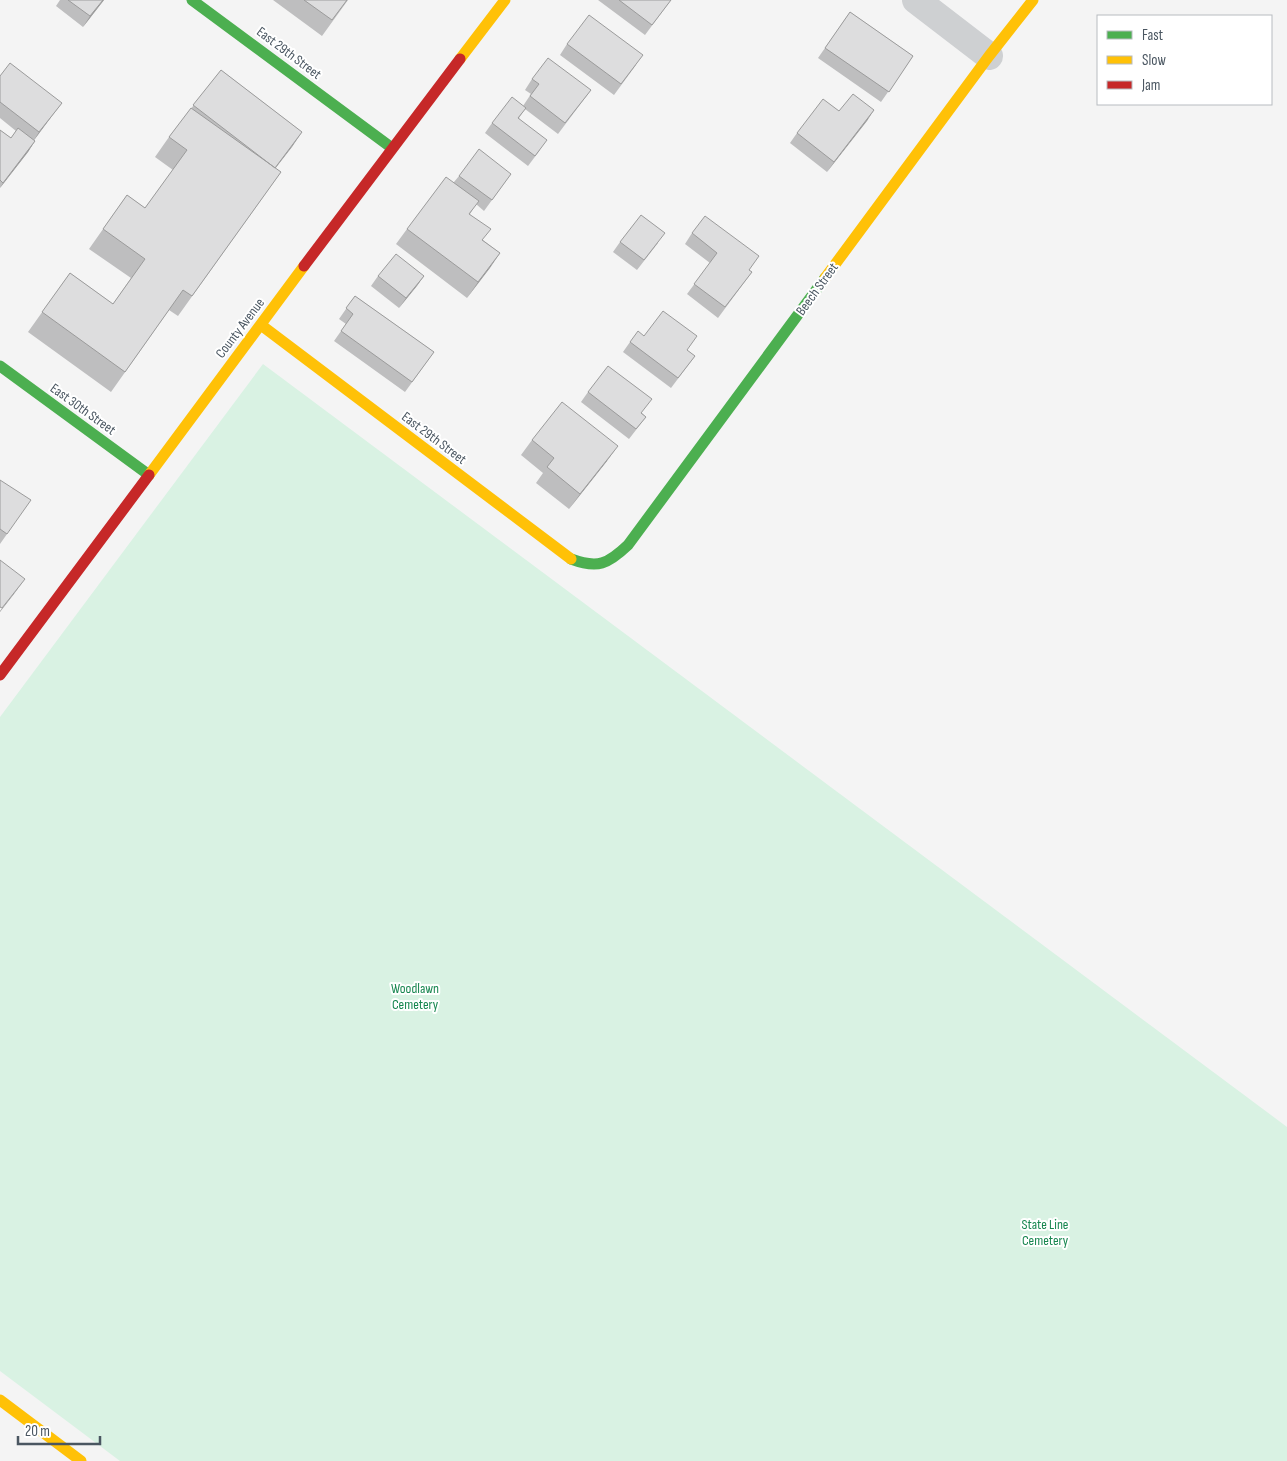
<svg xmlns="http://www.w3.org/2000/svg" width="1287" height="1461" font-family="'Sofia Sans Condensed',sans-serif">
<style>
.green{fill:#d9f2e3}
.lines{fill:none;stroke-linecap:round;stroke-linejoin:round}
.street{stroke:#ced0d2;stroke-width:28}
.fast{stroke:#4caf50;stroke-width:11}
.slow{stroke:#ffc107;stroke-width:11}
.jam{stroke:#c62828;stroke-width:11}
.wall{fill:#bebebf}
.shaded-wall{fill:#9b9b9b}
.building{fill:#ddddde;stroke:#9b9b9b}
.labels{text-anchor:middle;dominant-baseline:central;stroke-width:4;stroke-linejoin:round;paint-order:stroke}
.street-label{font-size:14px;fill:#4a5661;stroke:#fff}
.park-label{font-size:14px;fill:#17864f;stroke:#fff}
</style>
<rect width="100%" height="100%" fill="#f4f4f4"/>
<!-- green -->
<path class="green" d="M263 364 1287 1127V1461H120L0 1371V717Z"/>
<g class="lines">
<!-- street -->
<path class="street" d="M916 0 989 56"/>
<!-- fast -->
<path class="fast" d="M192 0 392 148
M0 366 149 475
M571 559C598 569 608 564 628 545L825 278"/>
<!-- slow -->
<path class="slow" d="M460 59 505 0
M825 278 989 56 1033 0
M261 325 571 559
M149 475 304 266
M0 1400 81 1461"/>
<!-- jam -->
<path class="jam" d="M304 266 460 59
M0 675 149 475"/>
</g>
<!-- wall -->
<path class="wall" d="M60 0H104L83 27 56 6Z
M273 0H348L322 36Z
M598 0H671L645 35Z
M850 12 913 56 881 102 818 58Z
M567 44 636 65 614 95 560 55Z
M221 70 302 132 275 168 281 172 178 316 169 310 111 392 28 332 70 273 113 304 131 278 89 249 127 195 145 208 173 170 155 157 169 137Z
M0 76 62 103 34 140 35 141 28 152 0 188V130L11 138 16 131 0 118Z
M532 79 591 90 558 134 525 109 519 118 540 150 528 166 485 133 492 123 523 106 531 94 525 90Z
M874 110 827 172 790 143 797 133 839 111Z
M511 174 484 211 476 204 470 214 483 240 500 253 467 298 396 244 407 229 454 182 459 176Z
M692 233 752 272 718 318 687 294 710 263 685 244Z
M620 242 658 243 637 270 613 252Z
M378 276H424L399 308 371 286Z
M355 296 434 352 405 392 334 341 346 324 339 319Z
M644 336 687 350 695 356 671 388 623 352 630 342Z
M588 392 642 413 646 417 629 439 581 402Z
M532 440 607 461 569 509 536 483 543 473 521 455Z
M0 480 7 534 0 544Z"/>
<!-- shaded-wall -->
<path class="shaded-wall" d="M103 0H104L83 27 90 16Z
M62 103 54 113 32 143 39 132Z
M874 110 867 121 827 172 834 162Z
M302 132 292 147 264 183 275 168Z
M35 141 28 152 0 188 3 183Z
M500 253 490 268 467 298 478 282Z
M424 276 417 286 399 308 406 298Z
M618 446 607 461 569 509 580 494Z
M25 579 14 594 0 612V611Z"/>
<!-- building -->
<path class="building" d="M68 0H103L90 16Z
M304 0H347L332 20Z
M619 0H671L652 25Z
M850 12 913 56 889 92 825 48Z
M589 15 643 55 621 84 567 44Z
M548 58 591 90 565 123 530 96 539 84 532 79Z
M10 63 62 103 39 132 0 102V76Z
M221 70 302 132 275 168 193 105Z
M853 94 874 110 834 162 797 133 823 99 839 111Z
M512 97 526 108 518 118 547 140 535 156 492 123Z
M191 108 281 172 192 296 183 290 125 372 42 312 70 273 113 304 145 259 103 229 127 195 145 208 187 150 169 137Z
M18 128 35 141 3 183 0 180V130L11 138Z
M479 149 511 174 492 200 459 176Z
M446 177 479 201 469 214 491 229 482 240 500 253 478 282 407 229Z
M641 215 665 233 644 260 620 242Z
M705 216 759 256 749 270 752 272 725 307 694 284 717 253 692 233Z
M396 254 424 276 406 298 378 276Z
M355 296 434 352 412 382 341 331 353 314 346 308Z
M663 311 697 336 687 350 695 356 678 378 630 342 638 331 644 336Z
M608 366 652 399 641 413 646 417 636 429 588 392Z
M562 402 618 446 580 494 547 467 554 458 532 440Z
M0 480 31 500 7 534 0 529Z
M0 560 25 579 2 608 0 607Z"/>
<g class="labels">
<!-- street labels -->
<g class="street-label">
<text transform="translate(289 53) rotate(37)">East 29th Street</text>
<text transform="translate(817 289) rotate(-54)">Beech Street</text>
<text transform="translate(240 328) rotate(-53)">County Avenue</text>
<text transform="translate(83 409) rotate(36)">East 30th Street</text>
<text transform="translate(434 438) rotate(37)">East 29th Street</text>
</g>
<!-- park labels -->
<g class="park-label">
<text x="415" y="988">Woodlawn<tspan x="415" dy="16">Cemetery</tspan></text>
<text x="1045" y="1224">State Line<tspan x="1045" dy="16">Cemetery</tspan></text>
</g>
</g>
<!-- legend -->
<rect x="1097" y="15" width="175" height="90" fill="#ffffff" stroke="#b7bbc0"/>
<rect x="1107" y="31" width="25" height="8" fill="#4caf50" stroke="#b7bbc0"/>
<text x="1142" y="40" font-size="15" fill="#4a5661">Fast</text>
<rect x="1107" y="56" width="25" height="8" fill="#ffc107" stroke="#b7bbc0"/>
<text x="1142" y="65" font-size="15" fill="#4a5661">Slow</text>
<rect x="1107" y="81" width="25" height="8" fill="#c62828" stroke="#b7bbc0"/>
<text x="1142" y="90" font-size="15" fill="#4a5661">Jam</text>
<!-- scale -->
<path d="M18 1436v8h82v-8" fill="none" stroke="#4a5661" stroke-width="2.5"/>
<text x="25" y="1436" font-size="15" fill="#4a5661" stroke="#ffffff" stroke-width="4" paint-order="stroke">20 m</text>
</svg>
